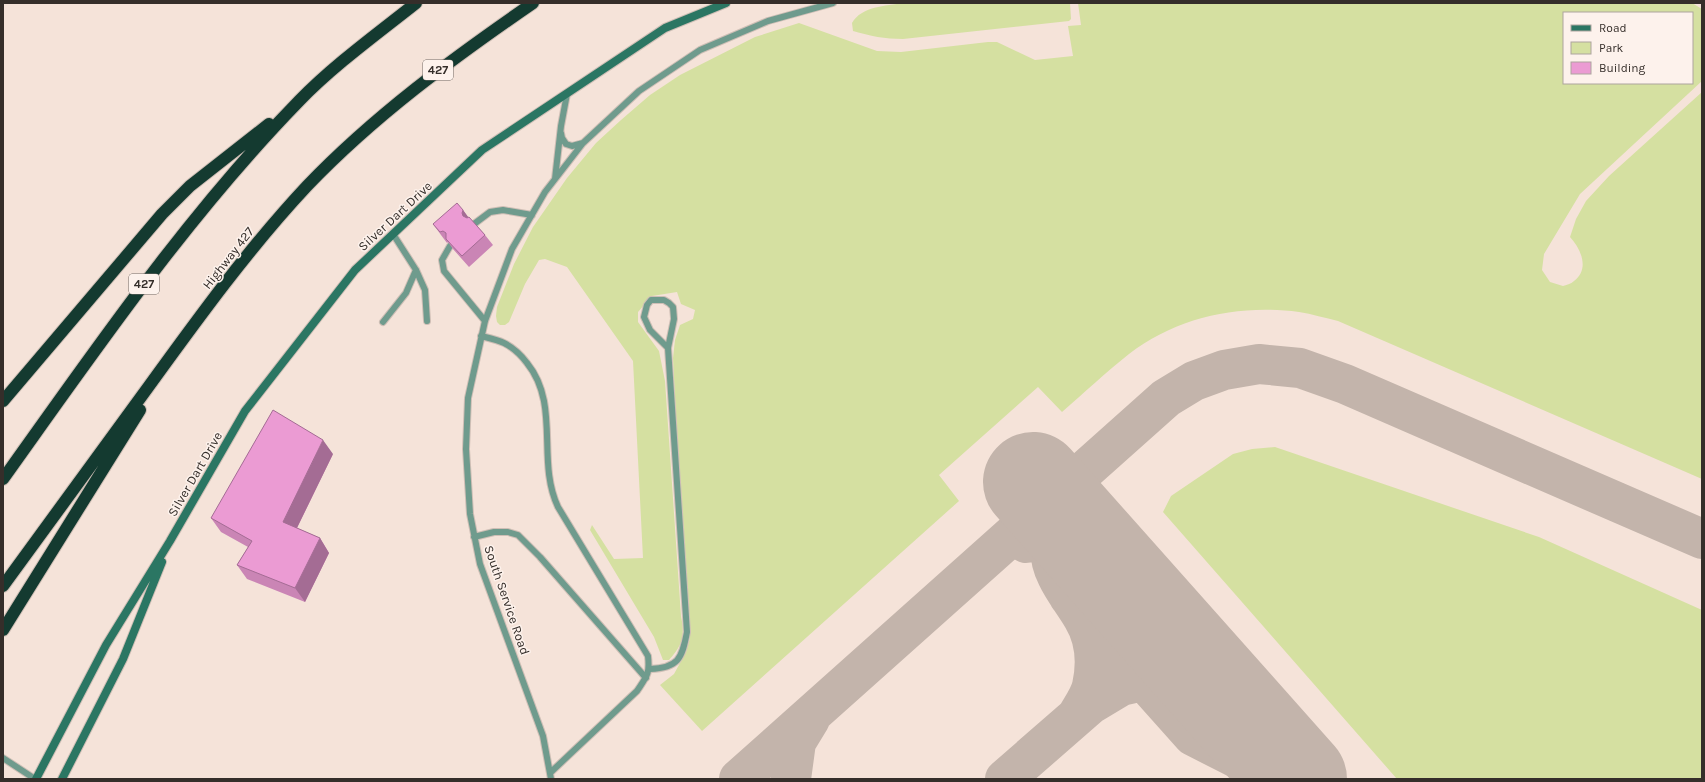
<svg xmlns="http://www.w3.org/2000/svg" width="1705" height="782" font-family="Karla,sans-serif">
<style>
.green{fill:#d5e0a1;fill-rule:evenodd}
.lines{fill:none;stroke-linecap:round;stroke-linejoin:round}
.taxiway{stroke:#c3b4ab;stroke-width:40}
.runway{stroke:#c3b4ab;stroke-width:100}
.lane-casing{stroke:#cfbfb6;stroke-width:8}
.secondary-casing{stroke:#cfbfb6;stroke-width:10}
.highway-casing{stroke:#cfbfb6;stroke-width:14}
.lane{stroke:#6f9b8d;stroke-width:6}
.secondary{stroke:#2b7663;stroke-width:8}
.highway{stroke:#143a30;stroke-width:12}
.wall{fill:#ca85b5}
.shaded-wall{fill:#a46c94}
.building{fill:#eb9bd3;stroke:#a46c94}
.labels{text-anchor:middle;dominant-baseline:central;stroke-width:3;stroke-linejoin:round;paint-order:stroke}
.shield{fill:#fdf2ec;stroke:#716964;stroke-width:1}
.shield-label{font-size:12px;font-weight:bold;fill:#352e2a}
.street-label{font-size:13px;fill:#352e2a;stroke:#fdf2ec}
</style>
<rect width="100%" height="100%" fill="#f5e3d9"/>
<!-- green -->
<path class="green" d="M904 3H1070L1071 19 1069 21 903 39C885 39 870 36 853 31L852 23C862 6 885 6 904 3Z
M1078 3H1692L1702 9V81L1580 194 1544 254 1542 270 1550 282 1563 286C1566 285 1571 284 1574 281 1590 269 1581 249 1570 237L1576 219 1586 201 1609 176 1702 92V479L1338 321C1325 318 1312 314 1299 312 1239 304 1177 317 1129 354 1106 372 1084 393 1062 412L1038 387 939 475 959 501 702 731 660 685 674 674 686 652 690 638 682 533 673 358 675 340 680 325 693 319 695 310 681 304 677 292 652 296 638 312V322L659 351 665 381 681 616C685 636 683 644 669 660H663L654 637 590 530 592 525 614 559 643 558 633 361 567 267 545 259 539 260 525 284 509 322 505 325H500L497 322 496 316 497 307 514 264 533 227 567 178 596 143 621 120 650 95 680 75 755 37 799 23 877 51 901 52 988 42H997L1035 60 1073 56 1068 26 1081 25ZM1564 13H1692V83H1564Z
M1275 447 1539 537 1702 610V779H1397L1163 512 1171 496 1233 454 1252 449Z"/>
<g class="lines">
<!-- taxiway -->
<path class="taxiway" d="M1070 486C1055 512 1042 547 1057 576 1064 591 1075 604 1083 618 1095 638 1097 663 1092 686 1090 696 1082 707 1077 716
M1026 543C1054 537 1075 548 1101 558
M1069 597 1193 736 1278 779
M739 779 1166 398 1194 381 1224 370 1259 364 1300 368 1345 384 1702 539
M791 779 796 742 810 719
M1005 779 1091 704 1121 686 1143 681 1155 680 1185 684 1207 692 1242 717"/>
<!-- runway -->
<path class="runway" d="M1033 482 1297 779"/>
<defs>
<path id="lane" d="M561 133 562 138 566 144 572 146 583 143
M555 179 561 126 567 94
M474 224 490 212 503 210 532 215
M393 234 416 270 425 290 427 321
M450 246 442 260 444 271 485 321
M383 322 406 293 416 270
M481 336C489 338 498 340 504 343 514 348 521 355 527 363 561 405 536 461 558 507L648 656C650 674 647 676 637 691L551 772
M474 537 494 532H508L518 535 540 557 646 678
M650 669C678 668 682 659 687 632L668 348 674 319 673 307 669 303 664 300H651L647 305 644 317 650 330 668 348
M3 758 35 779
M551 779 543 736 480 564 470 514 466 449 468 398 485 321 512 249 545 192 583 143 639 91 700 50 768 21 833 3"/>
<path id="secondary" d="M36 779 106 645 170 541 245 411 355 270 482 150 665 28 726 3
M62 779 123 659 162 562"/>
<path id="highway" d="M3 401 162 214 190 186 269 124
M3 479C96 349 187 216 299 101 334 65 377 34 416 3
M3 586C52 519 100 453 149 386 199 317 249 248 307 186 374 116 453 58 533 3
M3 630 140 410"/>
</defs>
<!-- lane casing -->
<use href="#lane" class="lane-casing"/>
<!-- secondary casing -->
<use href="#secondary" class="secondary-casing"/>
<!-- highway casing -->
<use href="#highway" class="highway-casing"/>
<!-- lane -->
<use href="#lane" class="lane"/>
<!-- secondary -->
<use href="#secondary" class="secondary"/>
<!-- highway -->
<use href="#highway" class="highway"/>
</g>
<!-- wall -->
<path class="wall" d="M463 210 468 217 485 235 493 245 469 267 453 249 448 242 447 243 441 235 433 224Z
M333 454 297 528 320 538 329 553 305 602 247 579 237 565 248 547 221 532 211 518Z"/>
<!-- shaded-wall -->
<path class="shaded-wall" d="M463 210 471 221 463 216 462 213Z
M323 440 333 454 293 536 283 522Z
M320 538 329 553 305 602 295 588Z"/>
<!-- building -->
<path class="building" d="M457 203 463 210 462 213 463 216 467 218 469 217 485 235 462 256 446 239V233L443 231 440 232 433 224Z
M273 410 323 440 283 522 320 538 295 588 237 565 252 541 211 518Z"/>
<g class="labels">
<!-- shield labels -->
<g class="shield">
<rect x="423" y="60" width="30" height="20" rx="3"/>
<rect x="129" y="274" width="30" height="20" rx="3"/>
</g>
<g class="shield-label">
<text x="438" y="70">427</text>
<text x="144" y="284">427</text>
</g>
<!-- street labels -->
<g class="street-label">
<text transform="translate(395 216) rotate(-43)">Silver Dart Drive</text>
<text transform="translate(228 258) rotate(-52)">Highway 427</text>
<text transform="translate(195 474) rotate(-60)">Silver Dart Drive</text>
<text transform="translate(507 600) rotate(71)">South Service Road</text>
</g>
</g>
<!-- border -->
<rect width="1705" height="782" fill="none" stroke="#352e2a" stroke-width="8"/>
<!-- legend -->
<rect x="1563" y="12" width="130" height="72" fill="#fdf2ec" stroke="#ada49e"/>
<rect x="1571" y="25" width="20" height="6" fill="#2b7663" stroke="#ada49e"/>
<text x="1599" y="32" font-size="12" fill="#352e2a">Road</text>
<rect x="1571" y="42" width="20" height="12" fill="#d5e0a1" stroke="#ada49e"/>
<text x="1599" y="52" font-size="12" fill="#352e2a">Park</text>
<rect x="1571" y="62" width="20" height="12" fill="#eb9bd3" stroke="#ada49e"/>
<text x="1599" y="72" font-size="12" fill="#352e2a">Building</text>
</svg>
